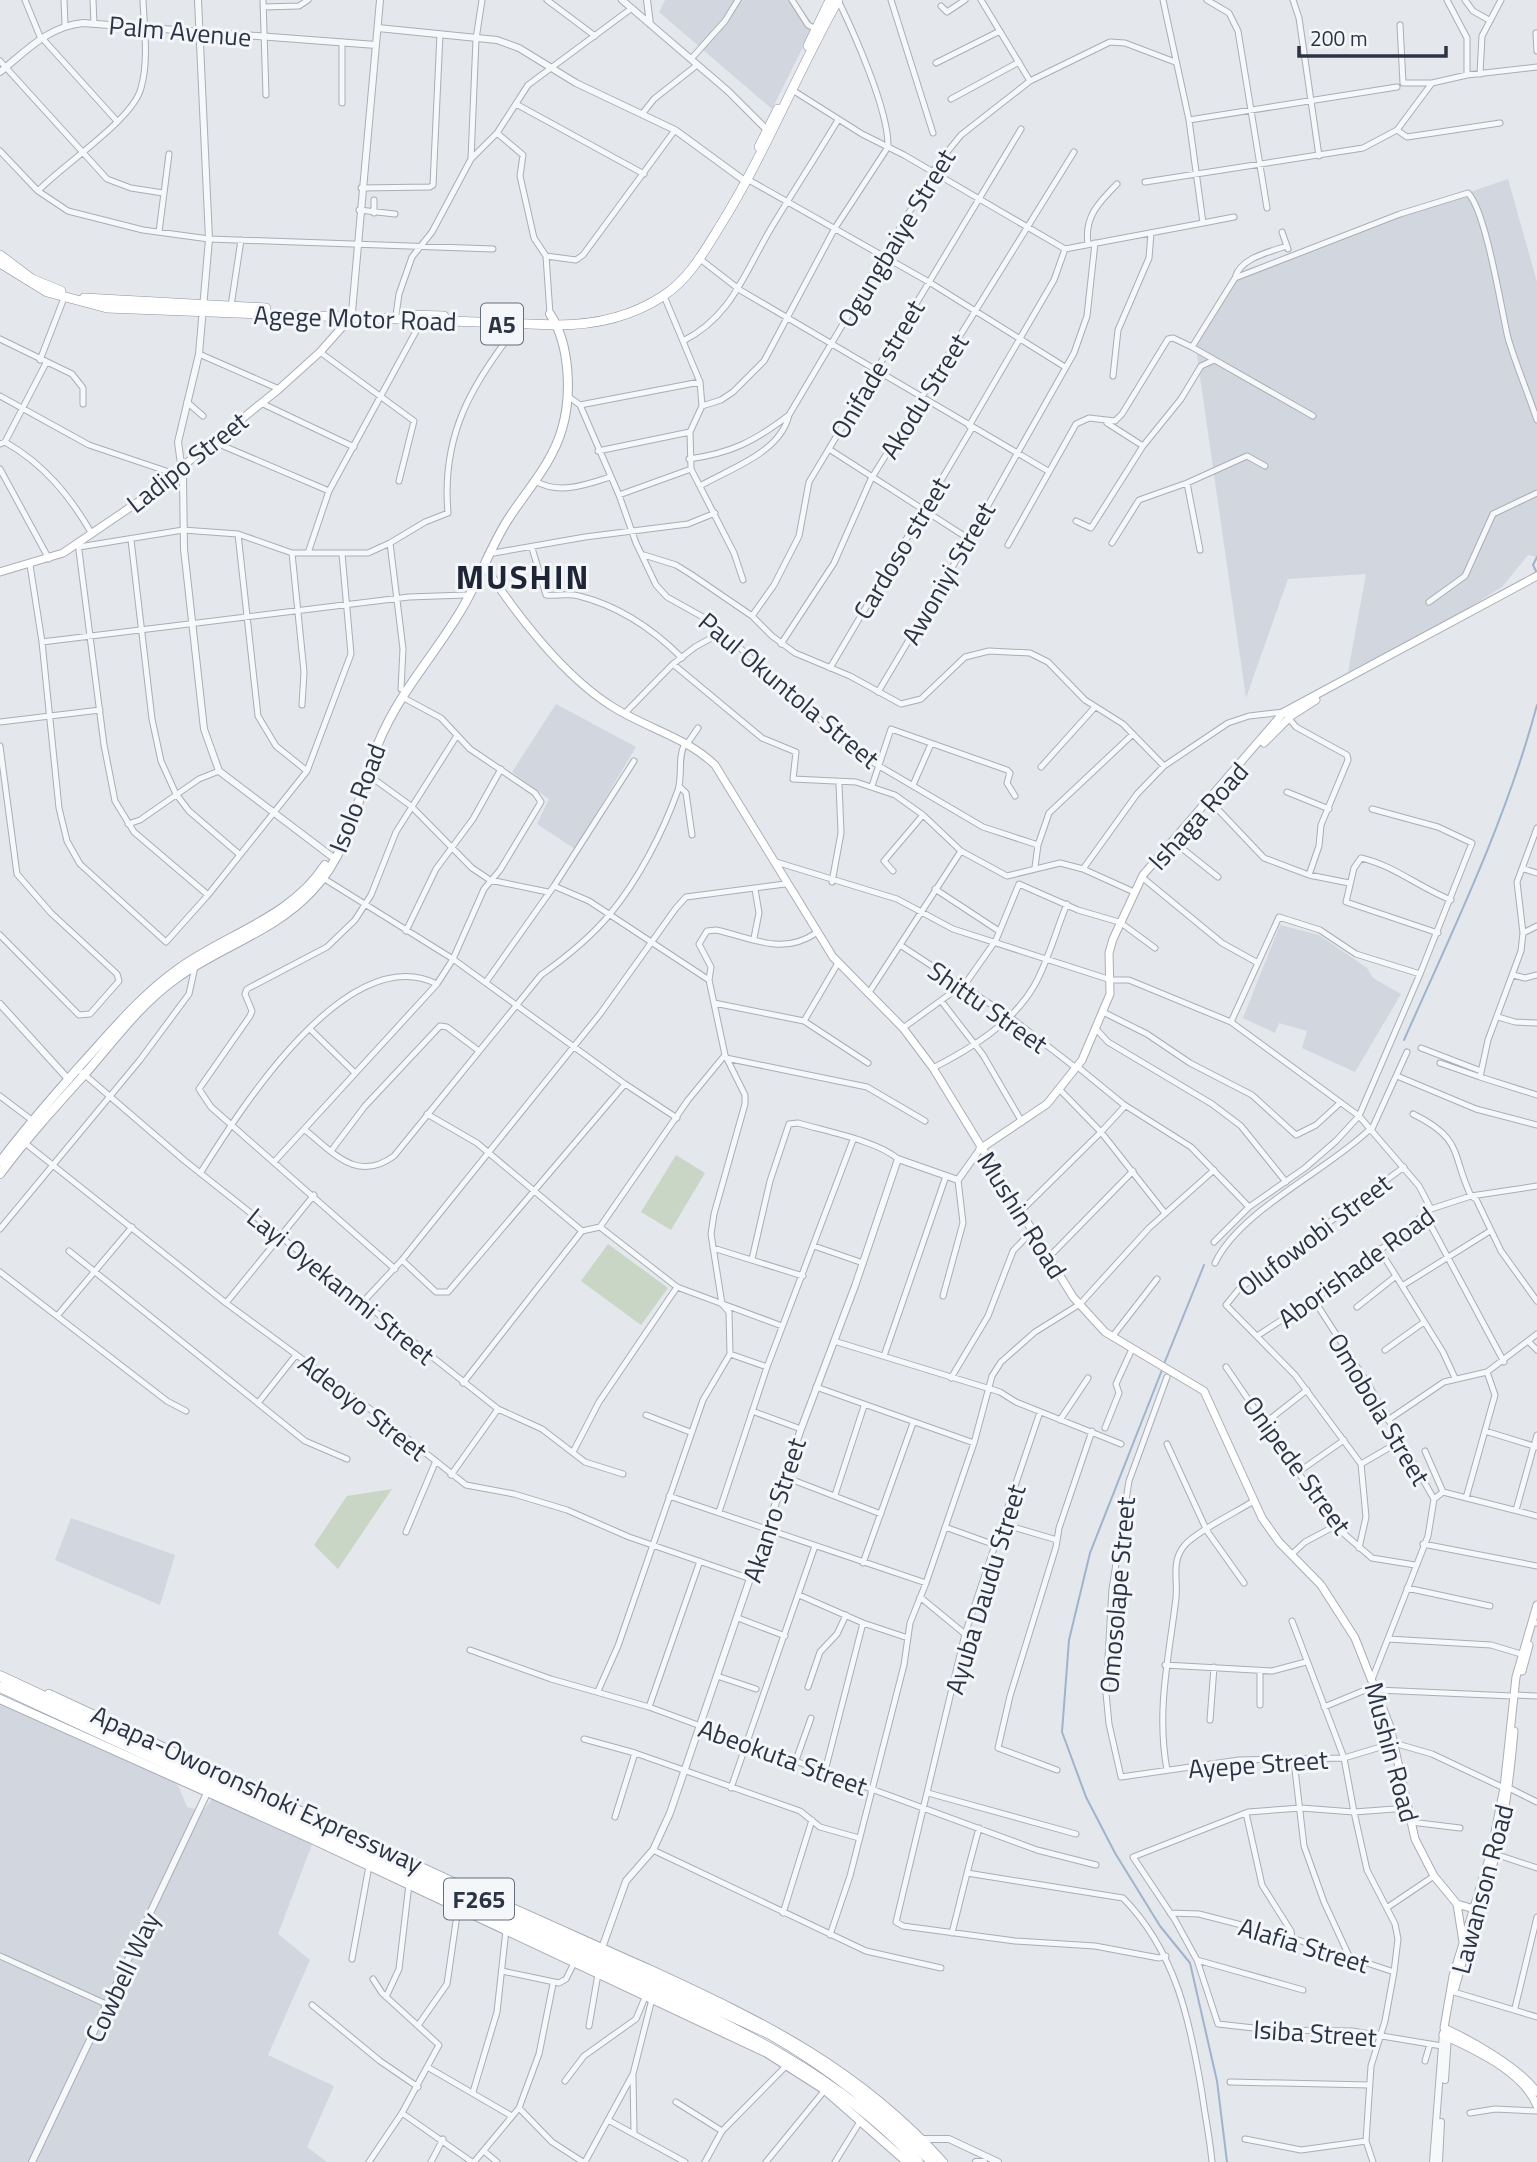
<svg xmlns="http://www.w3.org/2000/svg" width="1537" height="2162" font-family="'Titillium Web',sans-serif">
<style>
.built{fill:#d2d6de}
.green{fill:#c9d6c5}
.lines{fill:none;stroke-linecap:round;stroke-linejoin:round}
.stream{stroke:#9fb4cc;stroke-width:2}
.minor-casing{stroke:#a9aeb7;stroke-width:7}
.tertiary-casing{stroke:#a9aeb7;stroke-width:8}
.secondary-casing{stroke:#a9aeb7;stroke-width:9}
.primary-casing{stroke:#a3abb8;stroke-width:10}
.trunk-casing{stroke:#8b94a3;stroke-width:10}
.motorway-casing{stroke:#8b94a3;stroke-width:11}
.minor{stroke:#f7f8fa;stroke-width:5}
.tertiary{stroke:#f7f8fa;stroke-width:6}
.secondary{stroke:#fff;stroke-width:7}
.primary{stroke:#fff;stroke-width:8}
.trunk{stroke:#fff;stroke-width:9}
.motorway{stroke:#fff;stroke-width:10}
.labels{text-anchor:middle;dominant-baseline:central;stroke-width:6;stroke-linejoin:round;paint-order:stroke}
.shield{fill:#f4f6f9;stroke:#676e7b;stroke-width:2}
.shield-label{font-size:24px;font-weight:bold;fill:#2b3445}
.street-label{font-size:26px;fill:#2b3445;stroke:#f4f6f9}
.district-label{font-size:33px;font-weight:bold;letter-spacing:2px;fill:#1d2536;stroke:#f4f6f9}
</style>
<rect width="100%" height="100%" fill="#e4e7ec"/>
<!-- built -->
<path class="built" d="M665 0H794L814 25 772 109 659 12Z
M1508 179 1537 282V557L1528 555 1502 587 1446 622 1348 672 1366 574 1288 579 1246 698 1195 342 1239 272Z
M556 704 636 747 575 849 537 824 549 799 512 772Z
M1280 925 1319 935 1367 968 1373 978 1401 994 1355 1072 1302 1048 1307 1031 1279 1023 1275 1033 1243 1018Z
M71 1518 175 1555 160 1605 55 1560Z
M0 1696 127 1751 178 1785 187 1807 203 1811 212 1799 314 1839 278 1934 310 1960 268 2055 334 2086 307 2147 327 2162H0Z"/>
<!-- green -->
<path class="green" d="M676 1155 705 1173 671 1230 641 1212Z
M608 1244 668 1288 641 1325 581 1281Z
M392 1489 338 1569 314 1545 347 1496Z"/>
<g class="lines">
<!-- stream -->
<path class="stream" d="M1537 557 1533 565 1537 573
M1404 1040C1453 930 1506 821 1537 705
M1164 1364 1204 1265
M1162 1370 1090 1553 1069 1640 1062 1732 1086 1797 1115 1853 1160 1926 1190 1963 1217 2081 1227 2162"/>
<defs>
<path id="minor" d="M25 0 41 39
M64 0 65 25
M93 0 94 24
M263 0 266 95
M547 0 595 36
M792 0 808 25 816 29
M891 0 933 133
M981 0 1030 81
M1163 0 1189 120 1203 223 1234 217
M1207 0 1229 13 1238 31 1267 208
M1293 0 1299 18 1319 156
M1447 0 1467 38V75
M1465 0 1473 11 1489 20
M941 6 947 12 965 0
M263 7 299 6 308 0
M1400 25 1403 83H1432
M1536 33 1537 51
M42 38 116 120
M691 59 725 21 738 0
M0 61 107 179 131 188 163 193
M936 63 1000 31
M1480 74 1482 36 1501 0
M794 91 862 134 904 155 1065 249 1203 223
M951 99 1019 62
M342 103V42
M516 104 644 174
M642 114 654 99 697 65
M1189 120 1397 87
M1397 130 1407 137 1500 123
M497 133 523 155 520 176 534 238 546 256 550 314
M0 151 38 191 68 211 143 230 209 239 493 249
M471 159 476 39 482 0
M747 179 929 282 1065 367
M1145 182 1363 148 1397 130 1432 83 1467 75 1537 67
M361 188 430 187 433 185 440 34
M38 191C62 165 133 120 141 88 149 61 144 27 143 0
M359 210 395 214
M374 213V200
M159 232 169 154
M1282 232 1288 249
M1088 244C1084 217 1099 202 1117 184
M546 256 576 260 583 255 675 130
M700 259 740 290 1048 471
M1235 278C1240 258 1269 252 1287 246
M664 296 700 382 702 406 690 432 691 469 734 553 743 580
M231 306 241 240
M396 315 399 294 412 257 432 232 471 159 497 133 528 85 632 8
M0 339 72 374 83 388V404
M683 341C731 317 744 274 770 230 792 193 816 157 838 120
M1192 347 1235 278 1400 214 1468 193C1486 211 1501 308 1508 338 1516 365 1528 393 1537 420
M320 352 414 421 399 481
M199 354 279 389
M40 360 64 298
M1113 376 1118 330 1149 258 1151 233
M0 396 89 445 175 474
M569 397 580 405 619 495 636 543 656 585 667 597 710 621 857 753 983 827 1038 845
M187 402 203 416
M261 403 354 447
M580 405 700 382
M702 406 721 400 733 392 764 361 835 228 888 147C889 111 854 33 838 0
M1107 423 1143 446
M969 426 1054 280 1065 249
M5 442C44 464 70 496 92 534
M214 442 329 491
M0 444 5 442 46 363
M829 449 969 539
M598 451 690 432
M689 459C732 453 755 441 789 415
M0 469 49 559
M535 481C560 495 585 485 610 477
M1187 483 1200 550
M700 486C731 468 780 453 789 415L939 162 961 135 1030 81 1110 42 1125 43 1175 62
M619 495 691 469
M1076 521 1091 528 1143 446 1181 399 1201 366 1214 360
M238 534 258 716 276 746 307 771
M131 540 152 719 161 761 176 794 189 811 239 854
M78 543 104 745 115 801 134 832 208 895
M1112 543 1139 500 1187 483 1247 456 1265 466
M1008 545 1076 424 1089 418 1115 421 1122 414 1168 339 1173 338 1192 347 1313 416
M79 547 183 530 238 534 292 553H368L390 543
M532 548 546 595C557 596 569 593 579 596 619 606 653 629 682 658
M292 553 304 672 302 705
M308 553 329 491 421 322
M488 554 585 537 688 524 715 513
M644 555 676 565 692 575 752 616 772 636 795 653 850 676 901 704 921 699 965 657 989 651 1030 653 1048 662 1085 700 1123 724 1164 766
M30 565 42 642 59 808 67 841 80 864 166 942 208 895 307 771 351 654 342 554
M1429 602 1465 576 1493 514 1537 493
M752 616 774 585 799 536 809 482 1021 129
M42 642 409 597 465 595
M781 644 834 563 871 479 1074 152
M673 664 762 738 796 752 793 779 856 782 895 795 923 815 961 851 1007 876 1060 863 1083 869 1134 892
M830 668 972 428
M401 689 403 649 390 543 425 522 448 513C441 435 472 383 519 324
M878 692 969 539 1074 353 1087 316 1095 243
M624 714 673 664 695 647 722 632
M0 722 100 710
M687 744 698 728
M0 746 17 874 51 913 117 974 119 981 90 1014 79 1015 0 935
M1041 767 1095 707
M367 774 411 806 472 868 490 880 548 892
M913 785 931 744
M679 786 686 793 692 835
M872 786 891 729 1007 770 1010 773 1007 783 1015 796
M1287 792 1329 809
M1210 801 1264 858 1309 875 1349 883
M128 824 140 820 199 779 219 771
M1537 828 1517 882 1523 933 1521 951 1488 1040 1480 1077 1537 1095
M1174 842 1218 877
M776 862 897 899 953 929 1111 980H1129L1231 1022 1359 1116 1419 1186 1431 1209
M1035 867 1038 845 1049 813 1133 734
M1083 869 1137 794 1164 766 1228 723 1249 716 1284 712 1296 727 1347 755 1348 760 1321 825 1319 846 1309 875
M1524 869 1537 873
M893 871 884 861 923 815
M323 878 453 959 625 1084 677 1118
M1143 878 1222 943 1258 963
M832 882 841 833 839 784
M935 889 999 931
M1121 923 1155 948
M406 931 436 869 473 819 501 769
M1438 933 1346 902 1354 868 1361 858C1393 865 1420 888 1451 900
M1523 933 1537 926
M754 938 759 913 755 889
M900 945 1010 1017 1076 1068
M1513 975 1525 978 1537 975
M709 980 711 967 699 944 707 931 716 930C753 938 782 956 816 933
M486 982 554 886 634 761
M963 987 996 940 1019 884 1078 910 1119 922
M868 994 961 851
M942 1002 983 1055 1022 1122
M714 1003 804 1021 868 1063
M1105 1013 1147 1034 1190 1063 1252 1095 1296 1135 1316 1125 1340 1103
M1498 1017 1515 1022 1537 1023
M804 1021 838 963
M1231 1022 1279 917 1320 930 1356 954 1420 974 1472 843 1438 827 1372 809
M903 1028 961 986
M310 1029 354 1072
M1098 1031 1108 1042 1212 1104 1241 1126 1286 1182
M1421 1048 1481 1071
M726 1058 867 1087 925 1121
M1440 1063 1480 1077
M933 1068C970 1049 1012 1024 1034 986 1048 962 1056 930 1067 904
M1079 1068 1123 1104 1191 1147 1249 1207
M78 1069 185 1161 498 1409 542 1429 585 1462 623 1474
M1397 1076 1476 1109 1537 1125
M1062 1092 1101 1132 1125 1106
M0 1096 33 1121
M427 1114 477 1143 582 1231
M1413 1114C1464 1139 1451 1154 1471 1196L1476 1199 1501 1251 1537 1301
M305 1130C334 1153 357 1183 394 1156L541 975C565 958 591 937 610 914 639 879 663 832 678 790 683 774 677 759 685 743
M1371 1131 1407 1052
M25 1143 226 1303 370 1409 466 1485 514 1494 567 1510 629 1537 751 1579
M331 1151 365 1106 440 1026 447 1027 479 1051
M274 1162 437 984 453 959 484 889 500 870 541 802 535 793 470 749 441 718 402 697
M201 1172C240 1110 347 939 437 984
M1021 1211 1101 1132 1164 1212
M1424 1213 1504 1362
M600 1227 677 1287 782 1326
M0 1229 140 1060 189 994 195 967
M1214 1242 1249 1207 1305 1168 1336 1141 1359 1116 1420 974
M814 1246 863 1263
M713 1248 803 1276
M1379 1249 1396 1276
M69 1251 305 1441 347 1459
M1048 1258 1133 1171
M752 1259 770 1181 789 1124 798 1123C825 1131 878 1141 898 1159
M402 1260 436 1292H448L625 1084
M1215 1263C1240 1210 1327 1171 1370 1129
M395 1269 211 1107 199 1089 250 1016 252 1011 245 994 247 989 327 947 355 920 371 895 396 832 456 737
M0 1272 167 1401 186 1411
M1402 1286 1490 1231
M943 1296 963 1223 958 1180
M1314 1300 1368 1384 1434 1499 1428 1536 1373 1677
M363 1302 402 1260 600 1014 676 908 686 897 785 884
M226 1303 314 1195
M1357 1307 1396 1276 1443 1352 1455 1378
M57 1316 132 1227
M1257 1336 1342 1281 1431 1209 1471 1196 1537 1186
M1112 1337 1157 1279
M834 1341 1000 1392 1016 1402 1121 1444
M1530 1343 1537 1350
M1385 1350 1424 1322
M730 1354 767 1367
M884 1356 946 1176
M1226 1367 1335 1526 1372 1558 1415 1565
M1167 1377 1129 1481 1112 1589 1106 1693 1109 1724 1121 1777 1239 1760 1344 1758 1394 1743 1432 1754 1504 1788
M951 1378 988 1316 1013 1251 1032 1231
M463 1383 582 1231 600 1227 688 1100 725 1055 709 980 589 901 554 886
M816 1387 974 1443
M258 1403 296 1355
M752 1411 801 1429
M1040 1412 965 1634 896 1922 903 1926 1015 1941 1095 1946 1159 1958 1166 1956
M646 1415 690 1432
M1060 1420 1088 1378
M1388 1420 1444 1382 1487 1372 1537 1334
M1265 1423 1307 1390
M1105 1428 1119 1393 1116 1384 1132 1349
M1485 1431 1537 1447
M1167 1444 1207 1531 1244 1583
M1425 1451 1443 1492
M573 1452 599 1402 677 1287
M1361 1464 1399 1442
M1297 1473 1344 1440
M451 1475 498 1409
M785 1477 881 1514
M835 1495 864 1406
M669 1496 926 1583 974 1443 992 1376 1001 1362 1035 1332 1080 1304 1149 1228 1214 1170
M1466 1498 1495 1395 1487 1372
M1434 1499 1443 1492 1537 1516
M1516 1510 1537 1435
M719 1512 767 1367 853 1140
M1003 1524 1057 1540
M945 1527 995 1545
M406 1532 435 1463
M1423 1544 1537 1566
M1359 1548 1366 1517 1361 1464 1295 1375 1226 1305 1239 1289 1404 1167
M1291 1555 1305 1542 1335 1526
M863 1563 913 1423
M1407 1588 1490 1606
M799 1595 863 1623 908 1638
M920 1597 965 1634
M738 1618 785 1636
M1292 1621 1344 1758 1354 1812 1301 1808 1248 1812 1133 1857 1175 1920 1197 1960 1218 2024 1272 2030 1352 2031 1442 2046
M1536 1623H1537
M1388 1639 1491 1645 1521 1654
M470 1650 551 1679 649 1707 1037 1850 1096 1865
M1165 1665 1272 1671 1306 1662
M1260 1671V1705
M717 1676 756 1689
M808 1687 820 1652 837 1634 846 1615
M1377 1690 1512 1696
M598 1691 618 1646 703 1400 730 1354 729 1312 722 1304 711 1234 714 1214 745 1104V1095L725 1055
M1516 1695 1537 1696
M649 1707 700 1561
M1324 1707 1375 1686
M1210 1720 1214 1667
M584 1739 635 1753 800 1811 820 1827 859 1838
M796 1760 811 1718
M1294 1761 1304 1846 1324 1902 1349 1956
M1057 1770 998 1748 1010 1696 1056 1547 1059 1528 1092 1431
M1167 1770C1156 1710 1169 1657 1176 1598 1178 1580 1171 1562 1184 1546 1194 1533 1236 1512 1252 1502
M825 1771 863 1623
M731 1788 815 1546
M1509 1788 1537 1802
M928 1793 1076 1834
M1246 1813 1262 1885 1291 1931 1292 1938
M615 1817 635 1753
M1411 1822 1460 1828
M979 1828 967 1873 1123 1898C1176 1952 1190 2021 1202 2093 1205 2116 1210 2139 1212 2162
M653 1850 866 1951 941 1968
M1495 1854 1537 1868
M1388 1907 1434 1876
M783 1913 812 1820
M1170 1913 1199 1914 1292 1938 1394 1972 1398 1939 1395 1924 1367 1870 1354 1812 1408 1808
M952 1933 967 1873
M830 1935 850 1876 904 1665 910 1623 926 1583
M0 1956 106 2004
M352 1959 369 1866
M1197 1960 1303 1990
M502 1971 559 1983 566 1979 574 1963
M1454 1992 1537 2017
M386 1997 399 1969 409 1884
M312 2005 380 2061 418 2087
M1515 2008 1537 1917
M419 2024 447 1984 458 1908
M589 2026 598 1974
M1425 2061 1430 2044
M429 2068 510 2115
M633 2076 634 2133
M565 2081 584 2056 636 2019 646 1995
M1230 2082 1370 2085
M473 2092 497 2012 506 1930
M676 2102 722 2131
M519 2108 552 2142 583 2162
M402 2113 472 2162
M1470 2113 1495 2109 1537 2111
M608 2120 685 2162
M1245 2139 1301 2150 1366 2141
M485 2152 497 2162
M369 2162 402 2113 439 2045 382 1993 373 1979
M431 2162 443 2139
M474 2162 519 2108 539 2054 553 1984
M585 2162 633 2074 652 1999
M705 2162 722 2131 787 2065
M766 2162 825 2090
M835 2162 861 2120
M1373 2162 1366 2141 1371 2066 1385 2021 1394 1972"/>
<path id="tertiary" d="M198 0 209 239 199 354 178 442 183 479 184 549 204 729 219 771 331 856
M622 0 728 91 767 130
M647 0 650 24
M378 28 497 40 519 48 576 83 675 130 742 179
M0 72C26 51 49 26 83 23L376 45
M352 312 380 0
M0 1004 69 1080
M602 1948 626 1881 653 1850 670 1813 801 1429 855 1286 898 1159 958 1180 980 1149
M1445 2080 1448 2035
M921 2139H949L998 2162
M32 2162 208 1791
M976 2162H984
M1433 2162 1443 2033
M1439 2162 1441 2122"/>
<path id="secondary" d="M484 565C515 613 564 677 613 707 646 728 686 737 715 765L833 957 903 1028 933 1068 1073 1297 1105 1332 1204 1391 1262 1518 1279 1542 1321 1585 1355 1638 1390 1727 1415 1839 1434 1876 1457 1904 1474 1909
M0 572 63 553 138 502 279 389 320 352 351 317 352 312
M1264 743 1291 716 1316 700
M980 1149 1047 1104 1082 1060 1110 994 1109 953 1113 939 1143 875 1284 712 1537 576
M1537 1605 1516 1677 1504 1788 1491 1852 1453 1976 1444 2028C1471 2040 1520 2068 1537 2092
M1522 1671 1529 1645
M1482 1901C1501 1846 1509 1789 1514 1731
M1457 1904 1463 1942
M1455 1988 1465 1952
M1443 2035C1475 2050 1524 2072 1537 2106"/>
<path id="primary" d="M0 1162C24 1129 52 1098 79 1067 110 1033 140 996 178 969 226 934 291 918 325 865
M0 1174C26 1139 55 1107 84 1075 113 1042 140 1004 177 978 221 946 274 932 312 891 350 852 359 793 378 744 398 694 433 657 460 612 478 583 489 550 507 521 526 491 552 464 562 429 572 395 570 344 550 314
M49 1694 466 1888
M0 1699 314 1840 767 2053 825 2090 907 2162
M480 1894C538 1919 594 1945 651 1970 764 2022 858 2068 943 2162"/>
<path id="trunk" d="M808 46 830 0
M759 147 778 109
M0 255 32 279 61 291
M0 263 47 292 107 308 557 325C596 325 631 317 663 296 689 279 704 252 720 226 765 154 796 75 838 0
M84 298 266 308
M409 315 444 316"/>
<path id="motorway" d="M0 1676 770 2034C831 2069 883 2110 932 2162
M0 1687C192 1777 385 1864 577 1955 698 2012 825 2060 918 2162"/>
</defs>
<!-- minor casing -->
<use href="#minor" class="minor-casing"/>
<!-- tertiary casing -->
<use href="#tertiary" class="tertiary-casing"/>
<!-- secondary casing -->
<use href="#secondary" class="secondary-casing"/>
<!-- primary casing -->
<use href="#primary" class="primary-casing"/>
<!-- trunk casing -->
<use href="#trunk" class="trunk-casing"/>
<!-- motorway casing -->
<use href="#motorway" class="motorway-casing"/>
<!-- minor -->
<use href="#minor" class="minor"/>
<!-- tertiary -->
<use href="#tertiary" class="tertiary"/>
<!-- secondary -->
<use href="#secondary" class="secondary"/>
<!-- primary -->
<use href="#primary" class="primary"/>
<!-- trunk -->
<use href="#trunk" class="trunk"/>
<!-- motorway -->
<use href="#motorway" class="motorway"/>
</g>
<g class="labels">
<!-- shield labels -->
<g class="shield">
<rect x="481" y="303.5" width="42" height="41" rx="5"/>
<rect x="444" y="1878.5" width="70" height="41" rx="5"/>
</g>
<g class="shield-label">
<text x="502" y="324">A5</text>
<text x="479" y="1899">F265</text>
</g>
<!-- street labels -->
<g class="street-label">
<text transform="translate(180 31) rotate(5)">Palm Avenue</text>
<text transform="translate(896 238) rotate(-59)">Ogungbaiye Street</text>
<text transform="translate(355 318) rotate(2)">Agege Motor Road</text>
<text transform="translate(877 369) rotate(-59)">Onifade street</text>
<text transform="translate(924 396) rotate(-58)">Akodu Street</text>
<text transform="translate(187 462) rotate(-38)">Ladipo Street</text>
<text transform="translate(901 548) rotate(-59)">Cardoso street</text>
<text transform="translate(948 573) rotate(-60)">Awoniyi Street</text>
<text transform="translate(789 690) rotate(40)">Paul Okuntola Street</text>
<text transform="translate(357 798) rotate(-69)">Isolo Road</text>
<text transform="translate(1198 816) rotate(-48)">Ishaga Road</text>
<text transform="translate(988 1007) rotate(35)">Shittu Street</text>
<text transform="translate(1022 1215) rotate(58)">Mushin Road</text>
<text transform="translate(1314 1235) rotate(-37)">Olufowobi Street</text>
<text transform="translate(1356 1267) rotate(-36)">Aborishade Road</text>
<text transform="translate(341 1286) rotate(39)">Layi Oyekanmi Street</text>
<text transform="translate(363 1407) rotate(38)">Adeoyo Street</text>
<text transform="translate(1379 1409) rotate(59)">Omobola Street</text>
<text transform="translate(1297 1465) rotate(54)">Onipede Street</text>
<text transform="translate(774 1510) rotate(-72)">Akanro Street</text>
<text transform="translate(985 1589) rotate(-73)">Ayuba Daudu Street</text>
<text transform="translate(1117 1595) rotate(-85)">Omosolape Street</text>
<text transform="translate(1392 1752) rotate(75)">Mushin Road</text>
<text transform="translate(783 1757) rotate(20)">Abeokuta Street</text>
<text transform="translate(1258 1764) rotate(-4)">Ayepe Street</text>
<text transform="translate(257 1789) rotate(25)">Apapa-Oworonshoki Expressway</text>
<text transform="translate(1482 1889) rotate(-75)">Lawanson Road</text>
<text transform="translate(1304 1945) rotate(17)">Alafia Street</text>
<text transform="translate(122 1977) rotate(-65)">Cowbell Way</text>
<text transform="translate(1315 2033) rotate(4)">Isiba Street</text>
</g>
<!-- district labels -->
<g class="district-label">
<text x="523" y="577">MUSHIN</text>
</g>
</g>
<!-- scale -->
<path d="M1299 46v10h147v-10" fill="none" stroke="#2b3445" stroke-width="3.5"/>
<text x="1310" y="46" font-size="21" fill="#2b3445" stroke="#f4f6f9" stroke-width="5" paint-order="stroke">200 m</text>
</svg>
